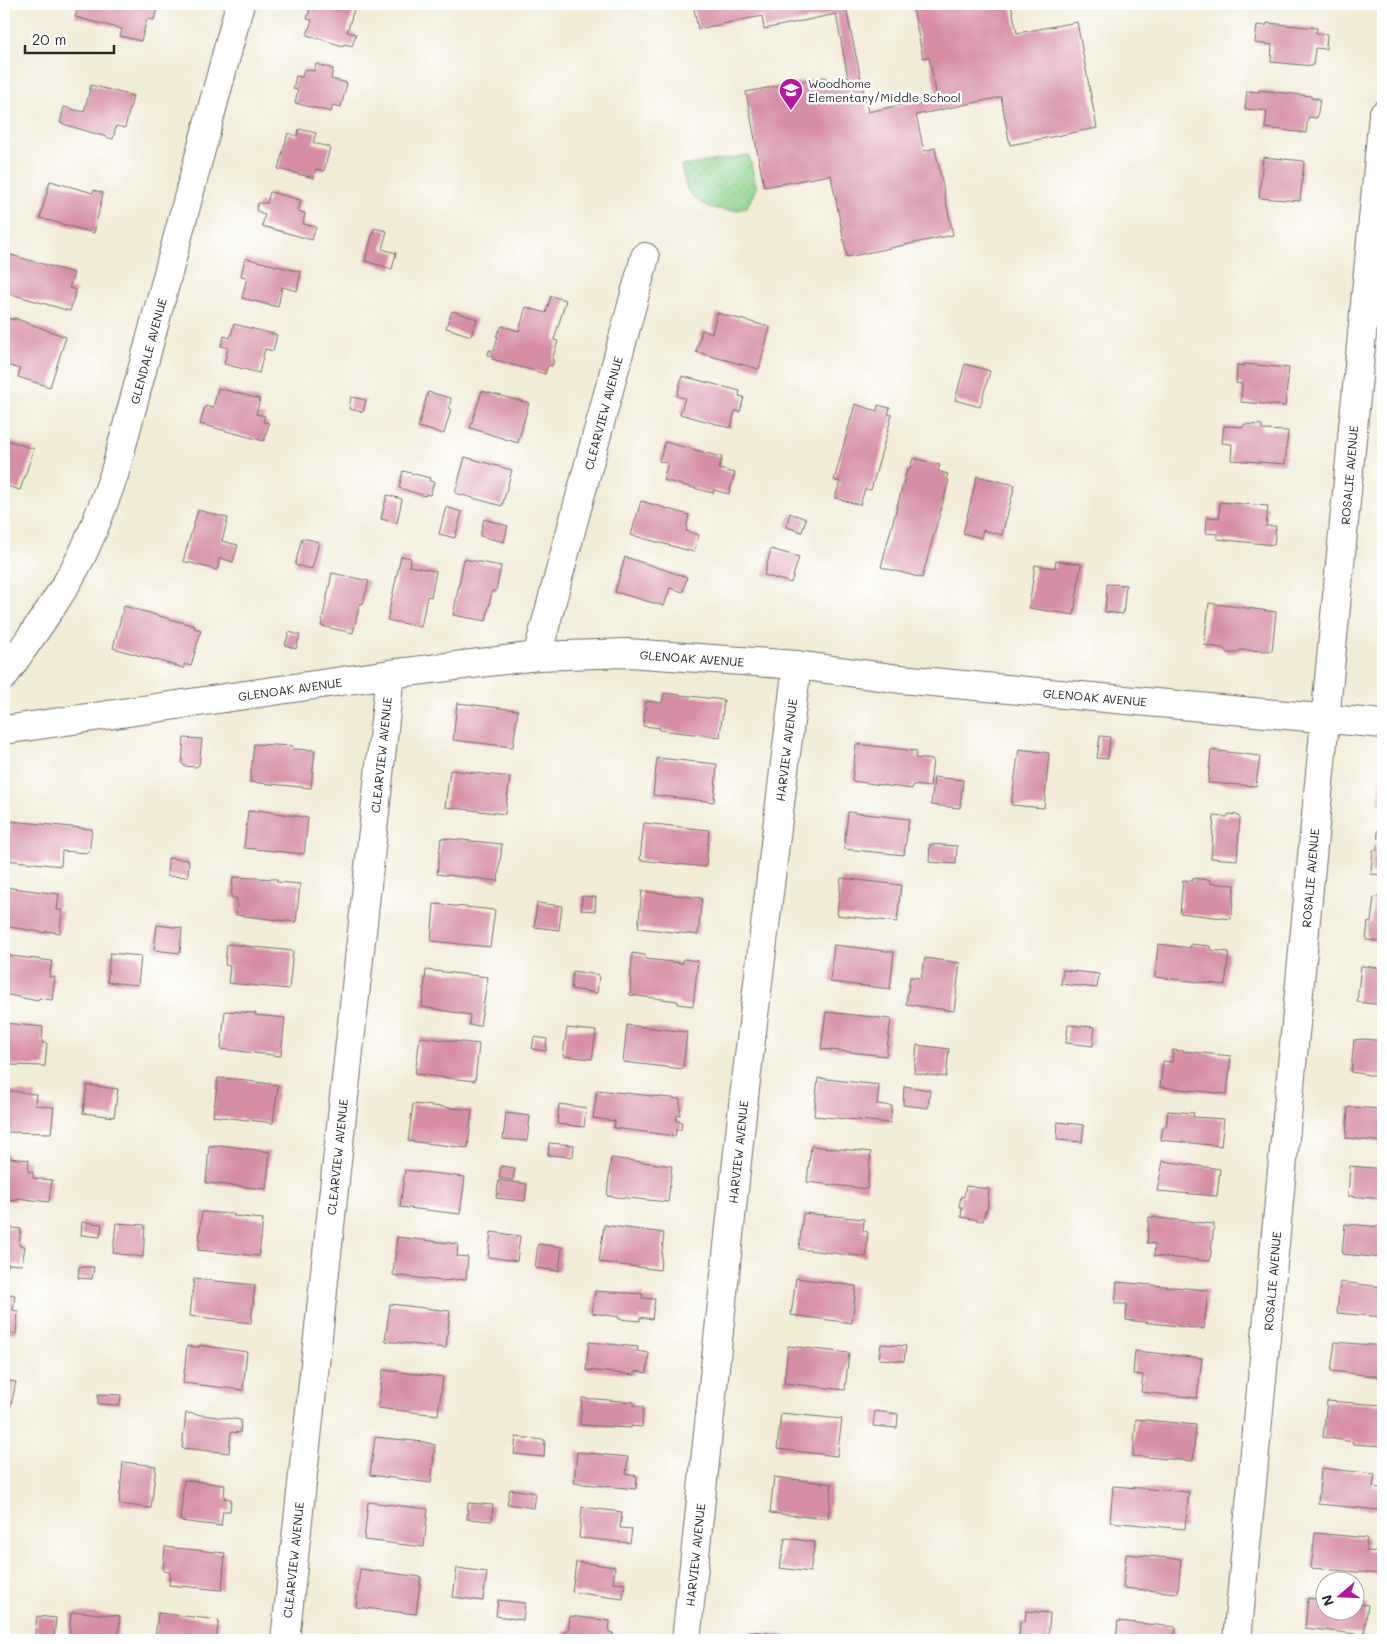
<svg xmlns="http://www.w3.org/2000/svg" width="1387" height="1644" font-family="Mali,sans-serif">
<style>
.park{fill:url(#park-dots);stroke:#5a7d5a}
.building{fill:#d68ea5}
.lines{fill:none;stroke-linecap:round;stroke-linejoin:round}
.street-casing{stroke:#706f66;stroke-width:30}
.street{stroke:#fff;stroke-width:28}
.labels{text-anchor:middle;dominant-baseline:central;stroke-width:5;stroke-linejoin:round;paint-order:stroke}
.poi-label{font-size:12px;fill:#2b2b2b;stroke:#fff;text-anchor:start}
.street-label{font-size:12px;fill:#2b2b2b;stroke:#fff}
</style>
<defs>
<pattern id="park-dots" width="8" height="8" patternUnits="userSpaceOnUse" patternTransform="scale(1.25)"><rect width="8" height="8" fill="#89cf89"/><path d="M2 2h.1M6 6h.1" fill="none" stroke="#76b276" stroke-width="1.8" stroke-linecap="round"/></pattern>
</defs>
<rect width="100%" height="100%" fill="#fff"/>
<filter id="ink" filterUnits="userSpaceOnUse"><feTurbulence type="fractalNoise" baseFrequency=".02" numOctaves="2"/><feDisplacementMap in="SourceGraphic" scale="10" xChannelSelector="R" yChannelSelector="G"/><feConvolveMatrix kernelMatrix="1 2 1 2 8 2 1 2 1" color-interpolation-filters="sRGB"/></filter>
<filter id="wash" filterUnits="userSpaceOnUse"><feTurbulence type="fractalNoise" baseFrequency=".0096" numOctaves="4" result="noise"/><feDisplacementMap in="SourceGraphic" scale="20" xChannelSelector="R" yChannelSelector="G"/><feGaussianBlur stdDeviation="1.12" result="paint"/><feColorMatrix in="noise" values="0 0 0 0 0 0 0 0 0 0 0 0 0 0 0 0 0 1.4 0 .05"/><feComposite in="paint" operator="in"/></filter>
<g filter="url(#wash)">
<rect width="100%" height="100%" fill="#f1ecd5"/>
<!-- park -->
<path class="park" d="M749 155 757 189 746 208C729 214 701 209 689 192 684 186 683 173 681 166Z"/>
<g id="blocks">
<!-- building -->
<path class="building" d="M79 4H158L154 20 147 19 141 41 120 36 122 29 75 17Z
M317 4 355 6 347 32 356 34 352 46 344 44 343 46 307 35 312 20 307 19 310 8 315 10Z
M693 4H845L868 112 937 97 929 57 923 58 912 4H1011L1017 33 1077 22 1097 128 1010 145 1001 97 916 115 924 151 935 148 953 235 847 257 831 175 764 187 746 92 825 77V83L848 78 836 14 764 29 762 16 698 29Z
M1267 23 1317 28 1316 33 1327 34 1326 49 1315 48 1313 66 1271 62 1272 45 1255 43 1257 25 1266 26Z
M316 64 333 69 331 79 347 83 341 107 333 105 331 112 295 103 298 90 293 89 296 76 302 77 304 69 314 71Z
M91 85 133 96 125 128 116 126 113 139 60 123 64 107 84 112Z
M1259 90 1311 96V98L1320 99 1317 118 1308 117 1306 133 1265 128 1267 111 1245 109 1247 91 1259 92Z
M299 129 316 133 313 143 330 147 324 171 316 169 314 178 278 169 288 133 297 136Z
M1263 157 1304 161 1300 201 1259 198Z
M50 181 93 193 94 190 103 193 94 233 40 218Z
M270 192 301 200 298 211 305 213 303 224 316 227 312 240 262 226 265 215 256 210 258 203H267Z
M374 228 387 231 382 249 396 253 392 269 365 261Z
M4 253 74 273 69 288 76 290 70 311 4 292Z
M245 258 301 272 297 291 282 287 278 307 242 298 247 277 241 276Z
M551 296 566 300 554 340 558 341 552 360 554 361 552 366 548 365 545 374 492 359 493 357 488 355 489 350 494 351 498 336H496L502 326 519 331 526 307 546 313Z
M452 311 477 319 471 336 446 328Z
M717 313 770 327 759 369 696 352 702 330 712 333Z
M4 317 14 320V318L66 337 50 387 18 377 20 369 4 364Z
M234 324 277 335 273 351 265 349 259 373 224 364 228 348 221 346 224 336 230 338Z
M965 364 990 371 980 407 955 400Z
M1244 364 1289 368 1285 406 1241 402 1242 384 1236 383 1237 365 1244 366Z
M682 376 740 391 739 396 744 397 740 412 735 411 731 428 680 414 685 398 677 396Z
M218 388 260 399 256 414 265 416 263 422 269 423 264 441 200 424 205 406 213 408Z
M482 391 529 403 518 443 470 428Z
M428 392 451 398 449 409H451L444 434 418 427Z
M351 397 366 400 363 412 349 409Z
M855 404 877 411 878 405 890 408 888 414 892 415 871 490 865 489 860 505 835 498 840 482 834 480Z
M1244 424 1262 425V430L1288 431 1285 464 1231 460 1232 444 1222 443 1224 426 1244 427Z
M4 439 34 449 20 490 4 485Z
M665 442 722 457 719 469 735 473 729 494 714 490 713 493 663 480 668 463 659 461Z
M465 457 512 470 502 506 455 493Z
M913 458 940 465 938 471 948 474 946 479 949 480 922 578 881 567 907 469H910Z
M403 471 430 478 429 481 434 482 430 495 426 494 425 496 399 488Z
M977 476 1015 485 1002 535 983 530 981 538 963 533Z
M387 495 402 499 397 523 381 519Z
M641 501 689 515 686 531 699 535 694 552 631 535Z
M1220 502 1268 506 1266 526H1276L1274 545 1217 539V534L1206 533 1207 517 1219 518Z
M446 507 462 512 455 538 439 534Z
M198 510 228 518 222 541 238 545 233 562 220 558 217 570 183 561Z
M790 513 806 519 802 532 786 527Z
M484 519 508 526 504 542 480 536Z
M302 538 319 542 312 569 295 565Z
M771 549 799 557 791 583 764 575Z
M401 556 411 558 409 566 436 571 431 597 427 596 421 627 387 620Z
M625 557 687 577 683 592 670 588 664 606 615 592Z
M464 559 501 566 496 591H492L486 621 453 615Z
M1056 561 1081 564 1074 615 1029 608 1035 565 1055 568Z
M332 573 369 581 363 604 360 603 353 633 321 626Z
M1107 584 1126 585 1123 614 1105 612Z
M1209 603 1276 612 1272 651 1241 650 1235 653H1227L1223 648 1204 645Z
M124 606 195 626 194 628 201 630 191 666 184 664V668L113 648Z
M289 632 300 635 296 649 285 645Z
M664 693 724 700 720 737 659 730 660 728 643 726 646 701 662 703Z
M457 703 518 710 513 747 453 740Z
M1100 736 1110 737 1108 759 1097 758Z
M184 738 202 739 199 765 196 767 184 766 182 763Z
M254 744 293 746 292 749 315 750 311 788 250 782Z
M856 744 917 751 915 758 933 760 930 787 913 785 912 789 852 781Z
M1019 749 1049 753 1044 808 1011 805Z
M1211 750 1260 756 1256 786 1208 783Z
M657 758 717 764 714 802 653 795Z
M1382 767H1383V803H1378Z
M450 770 510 777 505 814 445 807Z
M934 777 963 780 960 808 931 805Z
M258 810 308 818 304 854 244 848 248 811 258 812Z
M848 812 909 819 904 855 844 849Z
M1229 814 1237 815 1240 818 1237 860 1211 858 1214 816 1227 817Z
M11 821 92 829 89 853 62 851 61 866 6 860Z
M644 823 709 830 706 867 640 860Z
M1378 830 1383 831V875L1371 874 1373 850H1377Z
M441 838 502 844 498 881 437 874Z
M930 844 957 846 956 864 929 862Z
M168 858 189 860 188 877 167 876Z
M233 877 277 879V882L300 884 296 922 236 915 237 898H231Z
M841 878 901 885 897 922 837 915Z
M1193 878 1210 880V883L1235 885 1231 919 1180 913 1183 880 1193 881Z
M4 887 59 894 57 910H62L60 933 46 931V933L4 926Z
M642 891 702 898 698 935 638 928Z
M582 896 596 897 595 911 581 910Z
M1374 897 1383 898V942L1366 940 1368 922 1371 923Z
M537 903 562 906 559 930 534 927Z
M434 904 495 910 490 947 431 941Z
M157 925 182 928 180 953 154 950Z
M227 944 293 951 289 989 228 983 230 966 225 965Z
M1158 944 1190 948 1191 944 1210 946V950L1229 952 1225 985 1155 977Z
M834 945 894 952 890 989 830 982Z
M110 953 141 956 138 985 107 982Z
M632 953 645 955V959L683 963V959L698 961 693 1006 678 1004V1001L630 995Z
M4 955 52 961 49 977H55L52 1000 39 998 38 1001 4 994Z
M925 958 960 963 954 1011 906 1004 910 977 921 978Z
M1361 966 1383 968V1005L1357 1002Z
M426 970 488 977 480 1026 469 1025 470 1015 422 1007Z
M1063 970 1099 974 1097 988 1061 984Z
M573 971 599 975 597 993 571 989Z
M225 1011 256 1013 255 1015 285 1018 281 1056 221 1049Z
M826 1012 891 1019 886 1056 821 1049Z
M4 1023 43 1027 42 1043H47L45 1066 11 1065 12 1063 4 1062Z
M627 1025 687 1032 683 1069 623 1062Z
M1068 1025 1095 1027 1093 1046 1066 1043Z
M567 1028 596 1031 592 1059 563 1056Z
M420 1037 479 1044 475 1081 415 1074Z
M534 1037 547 1039 546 1051 532 1049Z
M1364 1039 1383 1041V1077L1351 1072 1354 1040Z
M917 1045 949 1049 946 1077 914 1073Z
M1173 1050 1231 1056 1227 1094 1160 1087 1163 1061 1172 1062Z
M218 1078 249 1080 248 1081 278 1085 273 1123 213 1116Z
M818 1078 879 1085 877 1104 892 1106 890 1123 814 1116Z
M87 1085 118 1089 114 1117 83 1113Z
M904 1086 930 1090 928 1108 903 1105Z
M4 1090 36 1094 35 1105 54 1107 51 1133 4 1132Z
M597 1090 680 1099V1115H677L676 1121 682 1122 681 1130H676L675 1136 614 1128 615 1121 593 1118Z
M413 1104 472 1110 468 1148 408 1141Z
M559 1104 586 1108 584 1127 557 1124Z
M1348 1107 1383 1109V1142L1346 1138Z
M1168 1111 1194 1113 1193 1117 1224 1119 1221 1146 1161 1140 1163 1127H1166Z
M506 1113 530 1116 527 1141 503 1139Z
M1058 1122 1084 1125 1082 1142 1057 1140Z
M549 1143 574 1145 573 1157 548 1155Z
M221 1145 270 1152 266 1189 206 1183 209 1146Z
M811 1146 871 1152 867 1189 807 1182Z
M4 1153 9 1154V1158L29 1160 28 1172H33V1178L52 1180 49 1202 16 1198V1201L4 1200Z
M611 1158 672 1166 668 1202 607 1196Z
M1163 1161 1220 1169 1217 1196 1157 1191Z
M501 1166 515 1168 513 1180 499 1178Z
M1350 1166 1383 1169V1199L1348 1196Z
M405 1170 465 1177 460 1214 400 1207Z
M499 1180 527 1184 525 1201 496 1198Z
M966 1186 989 1189 987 1211H985L983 1221 961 1217 962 1207H959L961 1196 964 1197Z
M202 1212 234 1214 233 1216 263 1219 259 1256 198 1250Z
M803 1213 864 1219 863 1231 868 1232 866 1257 799 1249Z
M1149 1217 1214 1224 1210 1261 1154 1256 1155 1244 1147 1243Z
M82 1222 102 1224 100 1237 81 1235Z
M116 1223 145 1225 143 1257 113 1253Z
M1345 1224 1383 1227V1258L1342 1254Z
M604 1225 664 1233 660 1270 599 1262Z
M4 1227 21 1229 19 1245 25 1246 22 1265 8 1264V1267H4Z
M491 1232 520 1236 517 1261 488 1257Z
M397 1237 458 1244 457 1256 468 1257 466 1279 442 1281 393 1275Z
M538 1244 562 1247 559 1271 535 1268Z
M79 1267H94L92 1279 78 1278Z
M796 1278 856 1286 852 1323 791 1315Z
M194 1279 255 1285 251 1323 190 1316Z
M1117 1282 1208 1290 1204 1329 1126 1320 1127 1304H1115Z
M1340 1282 1383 1287V1317L1337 1313Z
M595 1291 643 1294 642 1298 655 1299 652 1319 640 1317V1321L619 1319V1317L592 1313Z
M4 1293 15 1295 13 1310 18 1311 16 1334 4 1332Z
M390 1304 450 1311 446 1348 385 1341Z
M589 1342 638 1347 637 1351 649 1353 647 1373 635 1371V1375L586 1370Z
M1335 1342 1383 1346V1377L1331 1371Z
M881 1344 906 1346 904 1361 879 1359Z
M199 1345 247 1352 243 1390 183 1383 187 1346 199 1347Z
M788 1346 849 1353 845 1390 784 1383Z
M1135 1351 1202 1358 1197 1398 1141 1392 1143 1375 1133 1374Z
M383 1370 443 1377 438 1415 378 1408Z
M4 1380 16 1382 10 1409 4 1408Z
M98 1394 121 1395 120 1405 98 1404Z
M582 1398 634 1402V1406L643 1407 642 1427 631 1426V1428L580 1425Z
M1327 1401 1383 1405V1446L1353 1444V1442L1323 1437Z
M875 1411 898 1414 897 1428 873 1426Z
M186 1413 241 1420 240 1433 231 1432 229 1453 182 1448Z
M781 1413 842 1419 837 1456 777 1449Z
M1136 1419 1196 1425 1193 1461 1133 1456Z
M375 1437 424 1442 435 1445 431 1483 370 1475Z
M516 1437 545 1440 544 1457 514 1454Z
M577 1452 628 1457 626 1474 637 1476 636 1489 574 1483Z
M4 1460H6L5 1474H4Z
M123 1462 156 1466 151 1508 119 1504Z
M1321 1468 1375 1474 1373 1487 1381 1488 1379 1510 1318 1504Z
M774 1477 832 1484 828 1519 770 1513Z
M184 1480 225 1485 224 1498 231 1499 230 1511H223L221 1526 180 1521Z
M1113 1486 1189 1492 1185 1529 1110 1522Z
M510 1489 536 1493 534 1508 507 1504Z
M368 1502 428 1509 424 1547 364 1540Z
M468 1503 493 1505 492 1521 467 1519Z
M582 1507 622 1512 620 1528 632 1529 630 1543 579 1538Z
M1315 1533 1367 1538 1366 1551 1382 1552 1380 1574 1311 1568Z
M785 1538 815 1542 810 1572 780 1568Z
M165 1547 225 1553 222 1590 169 1585 170 1572 163 1571Z
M1126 1554 1181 1559 1178 1593 1123 1588Z
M576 1562 615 1567 613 1583 625 1584 623 1599 572 1592Z
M457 1568 487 1572 483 1601 453 1597Z
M360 1569 421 1577 416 1614 356 1607Z
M1308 1598 1324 1600V1612H1354V1604L1368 1605 1364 1635 1305 1628Z
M498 1600 525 1603 523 1620 496 1616Z
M1026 1611 1050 1613 1048 1640H1019L1020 1621 1025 1622Z
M81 1612 120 1616 118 1640H79V1637L69 1636 71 1613Z
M158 1613 219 1620 216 1640H163L155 1638Z
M37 1616 56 1618 54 1640H34Z
M570 1616 610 1621 609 1632 613 1633 612 1640H563L564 1631H568Z
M1118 1621 1176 1627 1174 1640 1116 1639Z
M749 1631 786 1635V1640H748Z
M352 1635 386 1639V1640H352Z"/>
</g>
</g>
<g filter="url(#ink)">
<use href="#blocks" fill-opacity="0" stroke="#706f66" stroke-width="1"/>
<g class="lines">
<defs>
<path id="street" d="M537 656 645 257
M4 676C30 637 60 599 81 557 94 531 104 503 114 475L240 4
M4 730 390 674 537 656 628 653 797 665 900 679 1383 724
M285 1640 390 674
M686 1640 743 1105 797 665
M1237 1640 1383 115"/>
</defs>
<!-- street casing -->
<use href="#street" class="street-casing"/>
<!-- street -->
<use href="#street" class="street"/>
</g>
</g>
<!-- icons -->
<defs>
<symbol id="school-pin" viewBox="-11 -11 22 30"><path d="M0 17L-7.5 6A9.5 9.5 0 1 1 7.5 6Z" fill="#b5179e" stroke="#fff"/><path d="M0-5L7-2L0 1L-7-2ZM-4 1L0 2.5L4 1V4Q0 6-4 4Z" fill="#fff"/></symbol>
</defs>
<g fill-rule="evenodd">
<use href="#school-pin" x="777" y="76" width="28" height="38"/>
</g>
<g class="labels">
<!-- poi labels -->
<g class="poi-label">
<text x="808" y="83">Woodhome<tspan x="808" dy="14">Elementary/Middle School</tspan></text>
</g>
<!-- street labels -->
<g class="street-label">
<text transform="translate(148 351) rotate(-75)">GLENDALE AVENUE</text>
<text transform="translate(603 413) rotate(-75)">CLEARVIEW AVENUE</text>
<text transform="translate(1349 475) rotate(-85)">ROSALIE AVENUE</text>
<text transform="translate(692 658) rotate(4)">GLENOAK AVENUE</text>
<text transform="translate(290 689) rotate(-8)">GLENOAK AVENUE</text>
<text transform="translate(1095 697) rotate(5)">GLENOAK AVENUE</text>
<text transform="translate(786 750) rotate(-83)">HARVIEW AVENUE</text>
<text transform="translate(381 755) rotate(-84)">CLEARVIEW AVENUE</text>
<text transform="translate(1310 878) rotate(-85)">ROSALIE AVENUE</text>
<text transform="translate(738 1152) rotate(-84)">HARVIEW AVENUE</text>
<text transform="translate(337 1157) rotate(-84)">CLEARVIEW AVENUE</text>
<text transform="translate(1272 1281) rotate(-85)">ROSALIE AVENUE</text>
<text transform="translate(695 1555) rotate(-84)">HARVIEW AVENUE</text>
<text transform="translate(293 1560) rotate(-84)">CLEARVIEW AVENUE</text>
</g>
</g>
<!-- margin -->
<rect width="1387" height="1644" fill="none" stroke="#fff" stroke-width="20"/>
<!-- north arrow -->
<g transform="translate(1340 1596) rotate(251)"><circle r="24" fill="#ffffff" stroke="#aaaaaa"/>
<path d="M0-4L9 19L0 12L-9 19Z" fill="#b5179e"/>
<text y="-8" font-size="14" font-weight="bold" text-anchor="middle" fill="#2b2b2b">N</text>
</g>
<!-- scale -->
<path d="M25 45v8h89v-8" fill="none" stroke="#2b2b2b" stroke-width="2.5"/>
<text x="32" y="45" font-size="15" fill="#2b2b2b" stroke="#ffffff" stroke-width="4" paint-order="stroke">20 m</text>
</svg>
